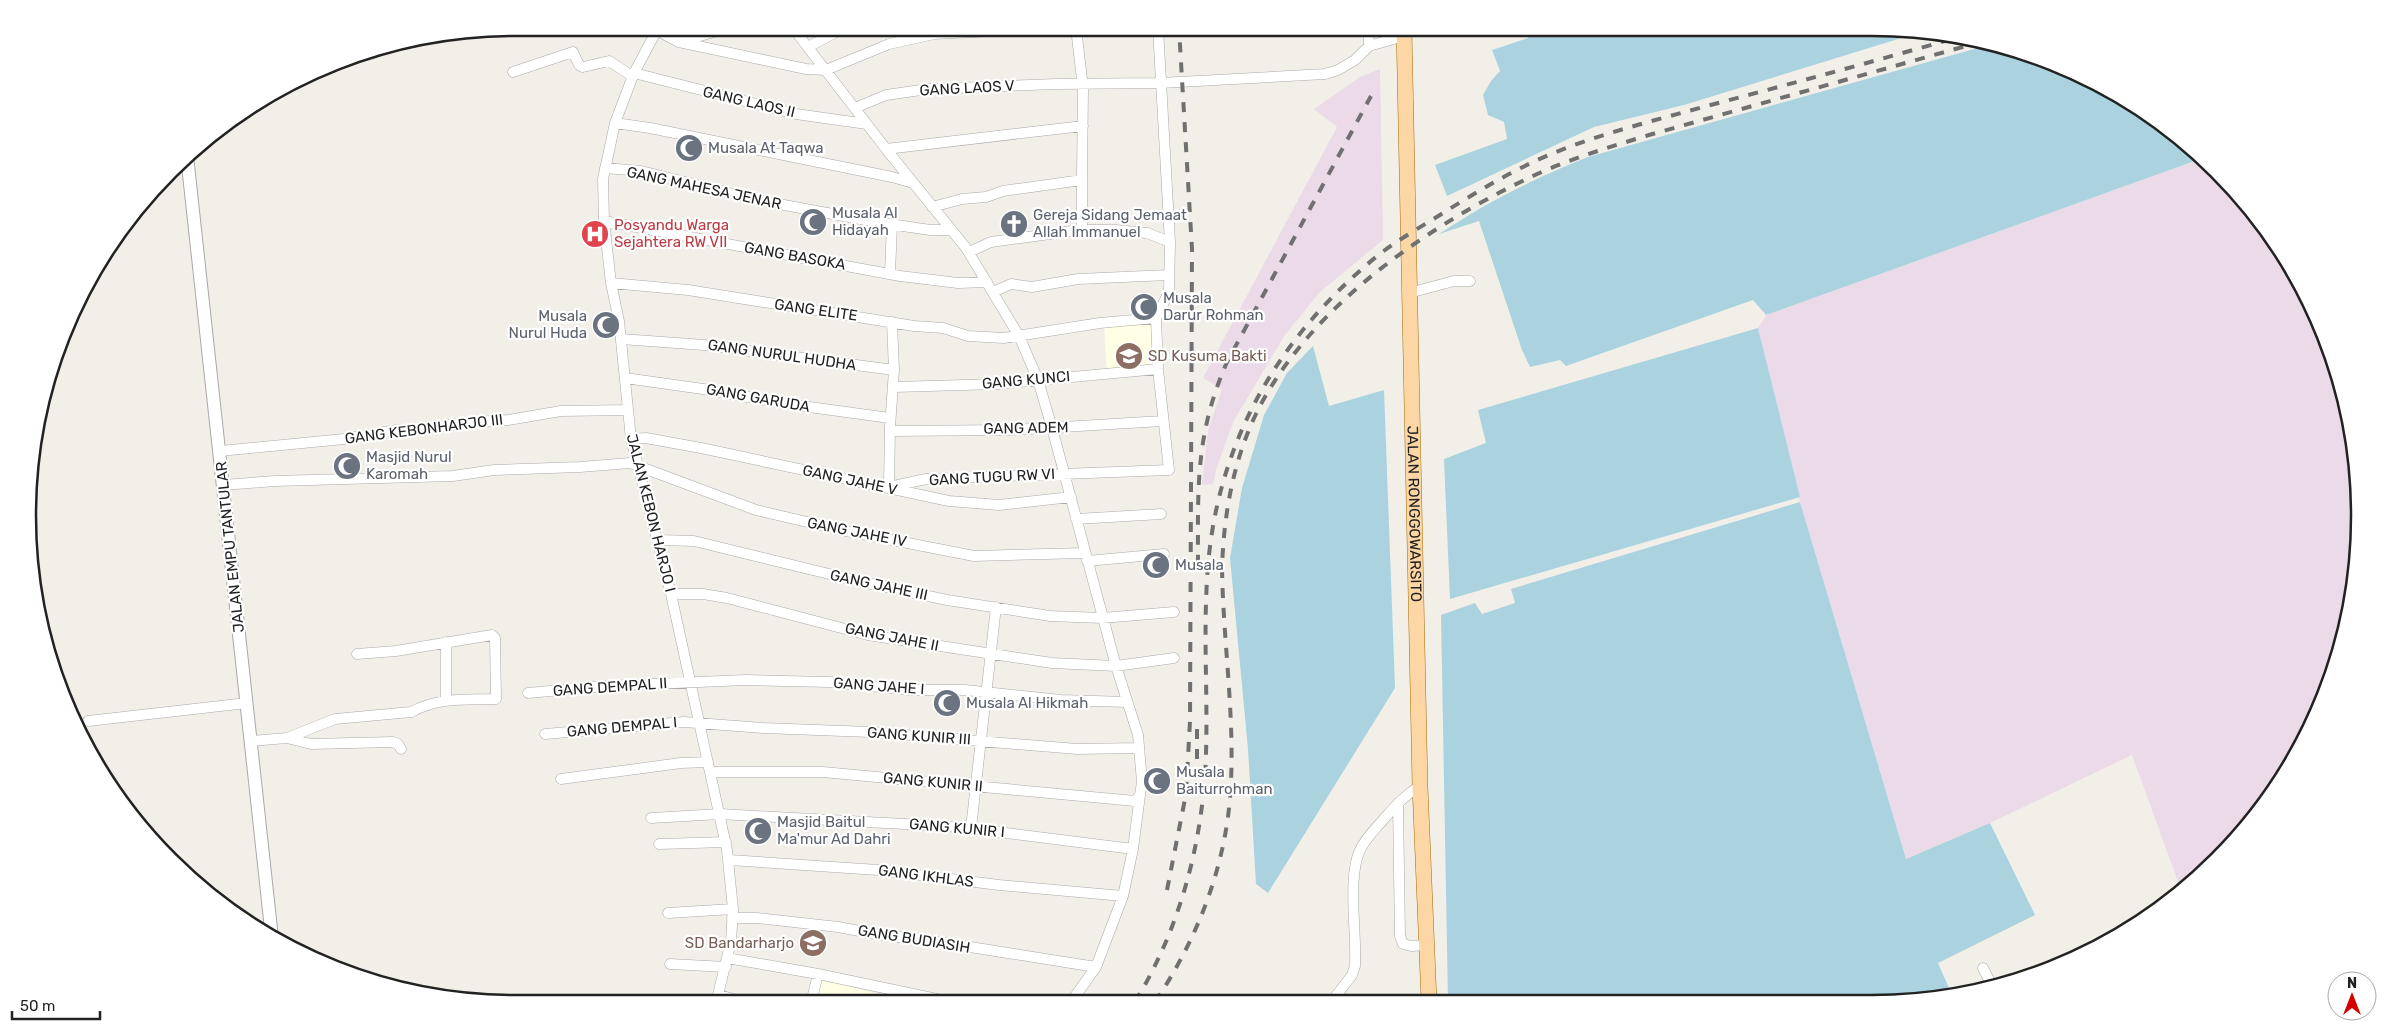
<svg xmlns="http://www.w3.org/2000/svg" width="2387" height="1031" font-family="Rubik,sans-serif">
<style>
.industrial{fill:#ebdbe8}
.education{fill:#ffffe5}
.water{fill:#aad3df}
.lines{fill:none;stroke-linecap:round;stroke-linejoin:round}
.minor-casing{stroke:#a9a9a9;stroke-width:11}
.tertiary-casing{stroke:#a9a9a9;stroke-width:14}
.primary-casing{stroke:#a06b00;stroke-width:16}
.minor{stroke:#fff;stroke-width:10}
.tertiary{stroke:#fff;stroke-width:12}
.primary{stroke:#fcd6a4;stroke-width:15}
.rail{stroke:#707070;stroke-width:4;stroke-dasharray:10 10;stroke-linecap:butt}
.labels{text-anchor:middle;dominant-baseline:central;stroke-width:4.5;stroke-linejoin:round;paint-order:stroke}
.street-label{font-size:15px;fill:#222;stroke:#fff}
.worship-label{font-size:15px;fill:#5b616d;stroke:#fff;text-anchor:start}
.health-label{font-size:15px;fill:#be3a42;stroke:#fff;text-anchor:start}
.education-label{font-size:15px;fill:#785e54;stroke:#fff;text-anchor:start}
.rim{fill:none;stroke:#222;stroke-width:2.5}
</style>
<rect width="100%" height="100%" fill="#f2efe9"/>
<!-- industrial -->
<path class="industrial" d="M1380 69 1383 240 1320 292 1285 335 1233 422 1216 470 1213 484 1202 485 1208 431 1222 389 1203 378 1337 127 1314 109 1360 77Z
M2203 158 2259 219 2309 300 2343 389 2358 484 2355 579 2334 673 2277 787 2193 883 2181 890 2132 755 1990 823 1906 859 1800 502 1758 328 1766 315Z"/>
<!-- education -->
<path class="education" d="M1150 320 1154 368 1107 372 1104 324Z
M818 978 882 995 879 1002 812 1003Z"/>
<!-- water -->
<path class="water" d="M1526 28H1872L1921 32 1684 105 1594 127 1447 196 1435 165 1507 139 1504 122 1488 115 1483 95 1491 81 1500 71 1492 50 1528 38Z
M1992 44 2029 53 2116 93 2193 149 2203 158 1766 315 1753 300 1566 366 1560 360 1530 367 1522 350 1479 221 1439 234C1489 201 1533 179 1588 157Z
M1758 328 1800 497 1450 599 1444 459 1486 443 1478 410Z
M1313 346 1329 406 1384 390 1395 688 1268 893 1256 884 1248 749 1230 558 1242 488 1264 415 1287 373Z
M1800 502 1906 859 1990 823 2035 915 1938 963 1952 995 1935 999 1448 1001 1441 615 1475 603 1482 614 1515 603 1511 589Z"/>
<g class="lines">
<defs>
<path id="minor" d="M658 28 634 73 615 123 603 179 604 221 611 283 619 321 631 439 671 594 727 850 733 909 731 941 716 1003
M1368 28 1369 46
M656 30 679 42 806 69 826 70 889 44 934 34 1051 28
M683 41 727 28
M808 47 844 28
M513 72 573 52 579 65 583 67 609 61 632 76
M634 73 796 114 867 124
M855 108 886 95 928 89 1056 84 1160 83 1325 74 1338 70 1355 60 1369 46 1404 36
M615 123 650 128 892 177 913 183
M886 149 1083 126
M605 168 641 171 762 201 876 222 930 230H951
M1082 180V230
M932 207 962 199 986 197 1003 191 1082 180 1083 88 1076 28
M604 221 900 276 958 283 987 282
M969 252 991 242 1079 230H1115L1147 233 1170 242
M890 273 892 225
M611 283 688 290 914 326 943 328 968 336 1004 338 1100 323 1156 318
M993 292 1011 284 1032 287 1078 279 1169 275
M1409 293 1454 281H1470
M621 339 704 345 894 370 892 322
M894 370 890 427 889 487 926 479 1169 470 1158 369 1156 318 1169 292 1170 242 1158 28
M625 378 703 389 787 404 890 418
M894 387 998 384 1158 369
M890 431 1011 430 1163 421
M631 439 646 438 701 448 949 501 999 505 1071 497
M220 451 344 439 396 430H416L460 423 508 420 561 411 628 410
M223 485 275 481 453 476 494 470 580 467 630 463 756 510 841 530 974 556 1085 553
M1076 519 1161 514
M658 540 694 541 858 581 947 600 1050 616 1102 618 1174 612
M1087 561 1164 554
M671 594H703L727 598 868 635 1052 663 1116 666 1174 658
M528 693 605 686 746 680 829 682 910 690H965L1061 700 1127 702
M446 700V642
M88 721 247 703
M545 734 684 722 763 728 870 732 1077 749 1139 748
M287 738 335 719 411 712C439 697 465 700 496 699L495 638 492 635 396 651 357 654
M251 741 287 738 311 744 393 742 398 744 401 749
M710 772H823L1135 801 1140 795 1142 782 1138 735 1116 666 1052 428 1038 380 1019 336 966 248 886 149 793 28
M561 779 681 763 708 762
M1398 803 1400 936 1403 944 1411 946 1427 945
M651 818 720 814 959 827 1133 849
M971 828 996 607
M659 844 726 842
M729 860 878 870 999 885 1123 896
M668 913 733 909
M732 918H757L838 927 881 935 926 940 1096 967
M727 958 818 974 951 1002
M670 964 726 967
M1983 968 1991 984
M719 995 748 1003
M1332 1001 1352 975 1355 966C1357 935 1347 877 1360 850 1365 839 1375 829 1383 820 1395 806 1405 795 1420 786
M1071 1002 1096 967 1123 896 1133 849 1140 795
M811 1003 818 974"/>
<path id="tertiary" d="M187 156 272 938"/>
<g id="primary">
<path id="s1" d="M1404 28 1420 786 1429 1001"/>
</g>
</defs>
<!-- minor casing -->
<use href="#minor" class="minor-casing"/>
<!-- tertiary casing -->
<use href="#tertiary" class="tertiary-casing"/>
<!-- primary casing -->
<use href="#primary" class="primary-casing"/>
<!-- minor -->
<use href="#minor" class="minor"/>
<!-- tertiary -->
<use href="#tertiary" class="tertiary"/>
<!-- primary -->
<use href="#primary" class="primary"/>
<!-- rail -->
<path class="rail" d="M1198 565C1198 488 1195 435 1227 362L1371 96
M1197 759V720
M1167 890 1186 794 1190 721 1192 249 1179 28
M1135 1002C1177 933 1199 856 1205 776 1209 711 1203 645 1207 580 1214 448 1275 340 1376 257 1397 240 1421 227 1443 213 1478 191 1513 170 1551 154 1600 134 1652 121 1703 107 1790 84 1876 61 1962 36
M1155 1002C1196 941 1224 871 1230 798 1236 721 1223 644 1222 567 1224 514 1233 462 1256 414 1308 307 1430 224 1535 175 1572 158 1610 147 1649 135L1984 41"/>
</g>
<!-- icons -->
<defs>
<symbol id="mosque-disc" viewBox="-11 -11 22 22"><circle r="9.5" fill="#6b7280" stroke="#fff"/><path d="M3.5-4.9A6 6 0 1 0 3.5 4.9A5 5 0 1 1 3.5-4.9Z" fill="#fff"/></symbol>
<symbol id="church-disc" viewBox="-11 -11 22 22"><circle r="9.5" fill="#6b7280" stroke="#fff"/><path d="M-1.2-6h2.4v3.5h3.3v2.4h-3.3V6h-2.4V-.1h-3.3v-2.4h3.3Z" fill="#fff"/></symbol>
<symbol id="hospital-disc" viewBox="-11 -11 22 22"><circle r="9.5" fill="#e0444e" stroke="#fff"/><path d="M-5-5h3v3.5h4V-5h3V5h-3V1.5h-4V5h-3Z" fill="#fff"/></symbol>
<symbol id="school-disc" viewBox="-11 -11 22 22"><circle r="9.5" fill="#8d6e63" stroke="#fff"/><path d="M0-5L7-2L0 1L-7-2ZM-4 1L0 2.5L4 1V4Q0 6-4 4Z" fill="#fff"/></symbol>
</defs>
<g fill-rule="evenodd">
<use href="#mosque-disc" x="673" y="132" width="32" height="32"/>
<use href="#mosque-disc" x="797" y="206" width="32" height="32"/>
<use href="#church-disc" x="998" y="208" width="32" height="32"/>
<use href="#hospital-disc" x="579" y="218" width="32" height="32"/>
<use href="#mosque-disc" x="1128" y="291" width="32" height="32"/>
<use href="#mosque-disc" x="590" y="309" width="32" height="32"/>
<use href="#school-disc" x="1113" y="340" width="32" height="32"/>
<use href="#mosque-disc" x="331" y="450" width="32" height="32"/>
<use href="#mosque-disc" x="1140" y="549" width="32" height="32"/>
<use href="#mosque-disc" x="931" y="687" width="32" height="32"/>
<use href="#mosque-disc" x="1141" y="765" width="32" height="32"/>
<use href="#mosque-disc" x="742" y="815" width="32" height="32"/>
<use href="#school-disc" x="797" y="927" width="32" height="32"/>
</g>
<g class="labels">
<!-- street labels -->
<g class="street-label">
<text transform="translate(967 88) rotate(-3)">GANG LAOS V</text>
<text transform="translate(749 102) rotate(13)">GANG LAOS II</text>
<text transform="translate(704 188) rotate(12)">GANG MAHESA JENAR</text>
<text transform="translate(795 256) rotate(10)">GANG BASOKA</text>
<text transform="translate(816 310) rotate(8)">GANG ELITE</text>
<text transform="translate(782 355) rotate(8)">GANG NURUL HUDHA</text>
<text transform="translate(1026 380) rotate(-5)">GANG KUNCI</text>
<text transform="translate(758 398) rotate(10)">GANG GARUDA</text>
<text transform="translate(1026 428) rotate(-1)">GANG ADEM</text>
<text transform="translate(424 429) rotate(-7)">GANG KEBONHARJO III</text>
<text transform="translate(992 477) rotate(-3)">GANG TUGU RW VI</text>
<text transform="translate(850 480) rotate(12)">GANG JAHE V</text>
<text transform="translate(651 513) rotate(76)">JALAN KEBON HARJO I</text>
<text stroke="none"><textPath href="#s1" startOffset="486">JALAN RONGGOWARSITO</textPath></text>
<text transform="translate(857 532) rotate(11)">GANG JAHE IV</text>
<text transform="translate(230 547) rotate(-96)">JALAN EMPU TANTULAR</text>
<text transform="translate(879 585) rotate(12)">GANG JAHE III</text>
<text transform="translate(892 637) rotate(11)">GANG JAHE II</text>
<text transform="translate(879 686) rotate(4)">GANG JAHE I</text>
<text transform="translate(610 687) rotate(-4)">GANG DEMPAL II</text>
<text transform="translate(622 727) rotate(-5)">GANG DEMPAL I</text>
<text transform="translate(919 736) rotate(4)">GANG KUNIR III</text>
<text transform="translate(933 782) rotate(5)">GANG KUNIR II</text>
<text transform="translate(957 828) rotate(5)">GANG KUNIR I</text>
<text transform="translate(926 876) rotate(7)">GANG IKHLAS</text>
<text transform="translate(914 939) rotate(9)">GANG BUDIASIH</text>
</g>
<!-- worship labels -->
<g class="worship-label">
<text x="708" y="148">Musala At Taqwa</text>
<text x="832" y="213">Musala Al<tspan x="832" dy="17">Hidayah</tspan></text>
<text x="1033" y="215">Gereja Sidang Jemaat<tspan x="1033" dy="17">Allah Immanuel</tspan></text>
<text x="1163" y="298">Musala<tspan x="1163" dy="17">Darur Rohman</tspan></text>
<text x="587" y="316" text-anchor="end">Musala<tspan x="587" dy="17">Nurul Huda</tspan></text>
<text x="366" y="457">Masjid Nurul<tspan x="366" dy="17">Karomah</tspan></text>
<text x="1175" y="565">Musala</text>
<text x="966" y="703">Musala Al Hikmah</text>
<text x="1176" y="772">Musala<tspan x="1176" dy="17">Baiturrohman</tspan></text>
<text x="777" y="822">Masjid Baitul<tspan x="777" dy="17">Ma'mur Ad Dahri</tspan></text>
</g>
<!-- health labels -->
<g class="health-label">
<text x="614" y="225">Posyandu Warga<tspan x="614" dy="17">Sejahtera RW VII</tspan></text>
</g>
<!-- education labels -->
<g class="education-label">
<text x="1148" y="356">SD Kusuma Bakti</text>
<text x="794" y="943" text-anchor="end">SD Bandarharjo</text>
</g>
</g>
<!-- crop -->
<path d="M0 0H2387V1031H0ZM515 36H1872A479 479 0 0 1 2351 515V516A479 479 0 0 1 1872 995H515A479 479 0 0 1 36 516V515A479 479 0 0 1 515 36Z" fill="#fff" fill-rule="evenodd"/>
<path class="rim" d="M515 36H1872A479 479 0 0 1 2351 515V516A479 479 0 0 1 1872 995H515A479 479 0 0 1 36 516V515A479 479 0 0 1 515 36Z"/>
<!-- north arrow -->
<g transform="translate(2352 996)"><circle r="24" fill="#ffffff" stroke="#a7a7a7"/>
<path d="M0-4L9 19L0 12L-9 19Z" fill="#d40000"/>
<text y="-8" font-size="14" font-weight="bold" text-anchor="middle" fill="#222222">N</text>
</g>
<!-- scale -->
<path d="M12 1011v8h88v-8" fill="none" stroke="#222222" stroke-width="2.5"/>
<text x="20" y="1011" font-size="15" fill="#222222" stroke="#ffffff" stroke-width="4" paint-order="stroke">50 m</text>
</svg>
